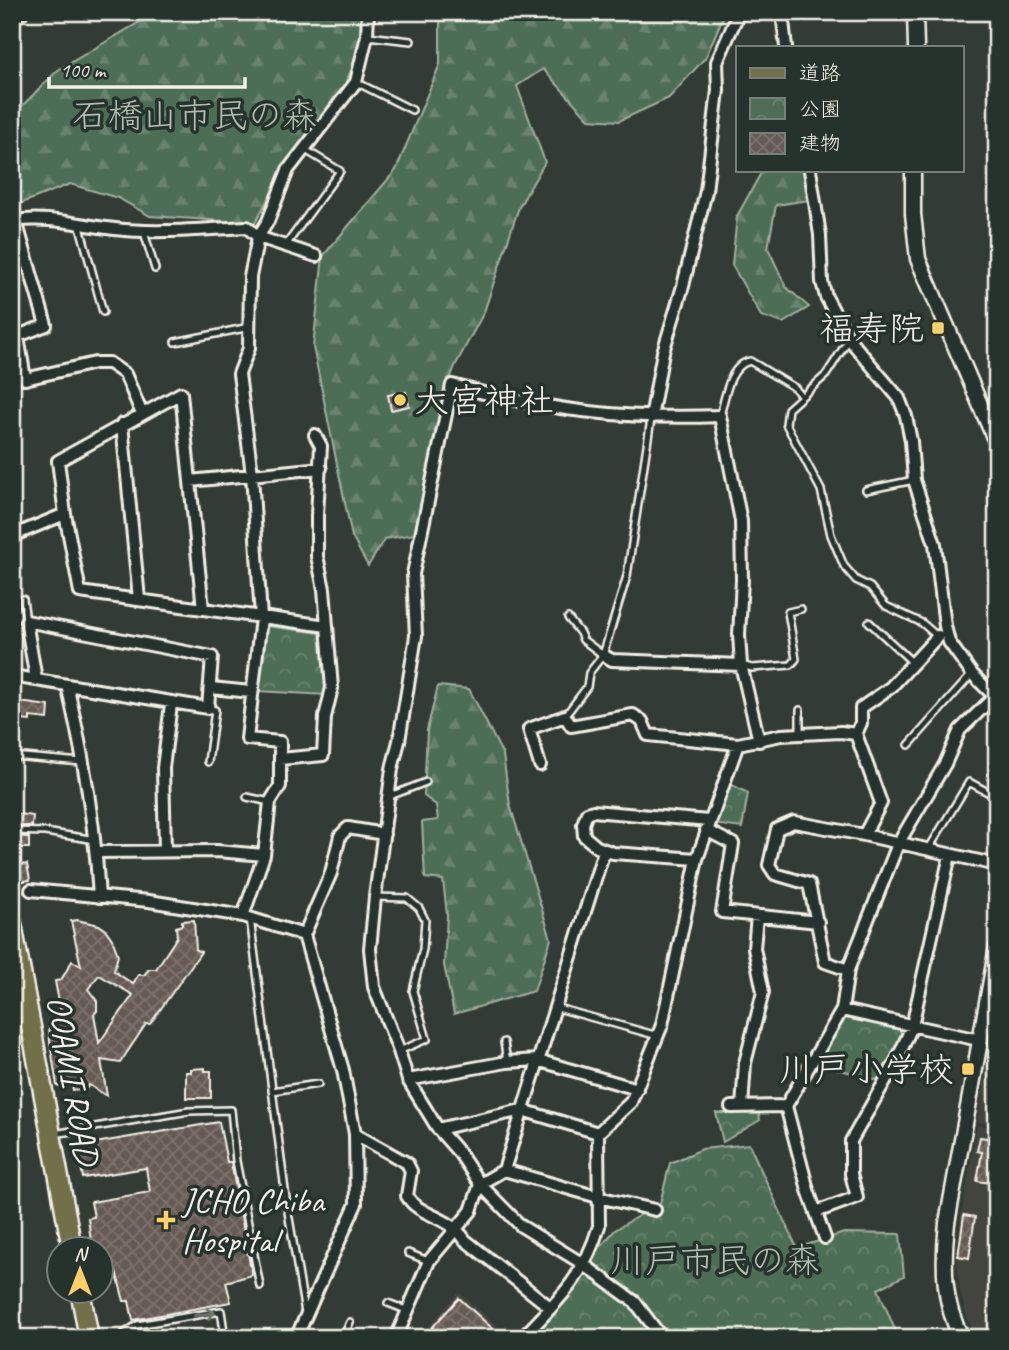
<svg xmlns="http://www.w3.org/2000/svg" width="1009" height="1350" font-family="Caveat,'Klee One',sans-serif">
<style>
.built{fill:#42443e}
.forest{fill:url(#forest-firs);stroke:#a1b0a0;stroke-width:2}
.park{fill:url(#park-crowns);stroke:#a1b0a0;stroke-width:2}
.building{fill:url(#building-cross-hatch);stroke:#f4f1e8;stroke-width:2;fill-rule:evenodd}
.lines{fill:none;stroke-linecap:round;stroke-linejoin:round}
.service-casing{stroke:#f4f1e8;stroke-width:10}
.minor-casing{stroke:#f4f1e8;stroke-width:16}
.tertiary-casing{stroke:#f4f1e8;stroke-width:19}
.primary-casing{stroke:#f4f1e8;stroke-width:23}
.service{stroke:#26332d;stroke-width:5}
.minor{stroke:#26332d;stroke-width:10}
.tertiary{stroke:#26332d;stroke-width:14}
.primary{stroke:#726f4a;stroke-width:18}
.oneway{stroke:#6e766e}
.poi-dot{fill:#ffd166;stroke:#26332d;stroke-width:2.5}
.labels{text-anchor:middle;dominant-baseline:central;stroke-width:7;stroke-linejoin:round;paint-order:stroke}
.park-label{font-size:35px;fill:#b2bdae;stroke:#26332d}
.poi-label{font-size:35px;fill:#f4f1e8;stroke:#26332d;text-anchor:end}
.street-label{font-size:35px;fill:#f4f1e8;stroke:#26332d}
</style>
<defs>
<pattern id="forest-firs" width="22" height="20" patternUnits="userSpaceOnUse" patternTransform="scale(1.75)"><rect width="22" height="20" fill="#4e6e57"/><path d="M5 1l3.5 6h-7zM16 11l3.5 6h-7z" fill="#68836f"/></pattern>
<pattern id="park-crowns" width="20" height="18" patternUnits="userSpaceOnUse" patternTransform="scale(1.75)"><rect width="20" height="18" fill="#4e6e57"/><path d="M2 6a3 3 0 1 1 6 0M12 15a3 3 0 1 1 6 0" fill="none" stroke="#68836f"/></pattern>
<pattern id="building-cross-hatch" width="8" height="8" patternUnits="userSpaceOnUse" patternTransform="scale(1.75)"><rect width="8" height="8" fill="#665a54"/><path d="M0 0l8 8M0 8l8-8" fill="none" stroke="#7c726d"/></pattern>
</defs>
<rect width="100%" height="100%" fill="#333b35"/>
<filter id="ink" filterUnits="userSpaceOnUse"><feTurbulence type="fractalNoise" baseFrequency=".0143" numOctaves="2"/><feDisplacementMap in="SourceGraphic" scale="14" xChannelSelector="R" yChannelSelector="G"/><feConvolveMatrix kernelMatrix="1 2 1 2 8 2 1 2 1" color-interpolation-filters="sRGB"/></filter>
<g filter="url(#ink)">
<!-- built -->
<path class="built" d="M997 1007V1125L977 1122Z
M977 1125 997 1128V1338H977L967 1318 960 1291 957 1262 960 1224Z
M459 1292 511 1338 419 1337Z"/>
<!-- forest -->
<path class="forest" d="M160 12 368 13 359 53 341 93 282 173 255 223 150 216 118 198 70 184 12 207V118L17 111 58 70 145 19Z
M440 12H725L706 57 669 98 619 121 589 119 543 69 517 86 545 162 519 207 484 312 455 366 445 393 421 533 385 539 368 566 352 537 313 347 323 256 396 170 440 64Z
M761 170H807L810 200 776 205 768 248 786 287 809 307 783 323 761 316 732 265 737 216 761 173Z
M438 686 469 689 503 755 510 805 551 939 534 991 454 1014 444 965 447 915 443 880 425 878 422 822 438 820 436 805 424 796 427 730Z"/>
<!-- park -->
<path class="park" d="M267 626 321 633 329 684 326 695 258 691Z
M730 784 748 793 742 828 713 824Z
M849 1017 899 1028 902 1035 878 1080 819 1064 842 1019Z
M716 1113H759L760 1120 723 1142Z
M749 1144 797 1248 844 1233 900 1234 904 1276 878 1289 898 1337 528 1338 576 1287 590 1259 615 1230 660 1203 670 1163 702 1149Z"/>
<!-- building -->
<path class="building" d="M406 392 409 406 391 410 388 395Z
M12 701 49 706 48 719 30 717V721L12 719Z
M12 813 33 816 32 826H12Z
M12 836 29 837V848H12Z
M27 864 30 880 12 883V866Z
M77 920 99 925 105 929 112 939 118 955 114 971 133 984 138 975H144L149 969H156L177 937 176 927 182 925V921L194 920 196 950 201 952 150 1024H146L120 1063 101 1060 107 1096 89 1085 86 1089 73 1090 72 1085 57 1086 50 1042 49 1021 61 1013 55 981 61 980 72 961 81 966 71 921ZM99 975 133 995 99 1043 94 1014 97 1011V1001L88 989Z
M205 1068V1071H211V1098H186V1072H191V1069Z
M219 1122 227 1162H231L252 1275 226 1282 231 1302 133 1320 129 1301H124L116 1271 102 1273V1249H92L88 1218 94 1217 91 1202 150 1192 146 1168 83 1178 77 1146Z
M980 1137 994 1139 993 1147H997V1184L977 1181 982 1152 977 1151Z
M964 1215 975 1217 969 1258 958 1256Z
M459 1298 503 1338H470L465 1334 461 1338H429L433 1333 430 1330Z"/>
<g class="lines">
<defs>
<path id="service" d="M23 12 24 15
M367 36 411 41
M356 82 412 110
M79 223 103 312
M144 232 155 269
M286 245 340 171 304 149
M849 339 826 375 788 409 786 424 821 490 831 535 844 566 856 580 870 587 886 606 922 623 937 636
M175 342 250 327
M720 416C725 398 729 365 750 361L795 388 801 396
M866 490 914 480
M23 599 26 621
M568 618 580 633 583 640 603 655
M869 622 912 662
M741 665 752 668 791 665 796 659 788 612 801 609
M800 710V734
M565 716 587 687 589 673 603 655 627 576 651 419
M909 745 972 674
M12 756 82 762
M208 762 215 710 208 708
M390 796 426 782
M247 797 270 802
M12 831 45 832 96 840
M928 850 969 782 997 797
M375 897 407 898 419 908 425 920 423 949 413 991 427 1039 399 1051
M250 918 287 1206 305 1313
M554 1007 658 1036
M504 1042 507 1062
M272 1091 318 1084
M54 1134 189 1111 231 1110 236 1161 260 1286
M408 1253 428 1261
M388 1303 406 1310
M118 1338 137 1325 221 1311 225 1338
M343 1338 350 1322"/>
<path id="minor" d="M782 12 786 47
M810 170 820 235 822 282 826 297 849 339 899 398 906 416 911 441 914 480 935 544 945 626 949 642 972 674 997 699
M12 221C51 216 78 225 115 229 159 234 203 229 247 227L258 237 316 256
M16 221 46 325 18 336 25 379 95 363H109L125 374 142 414
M651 418 663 352 683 286 706 191 718 90 717 62 739 12
M122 424 139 599
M190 481 321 468
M12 536 65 514
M203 609 181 393 58 461 65 514 80 592 327 626
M603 655 612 660 741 665
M12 676 208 708 212 657 26 621 36 679
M67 685C84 757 95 823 99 897
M211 688 251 692
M280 759 323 755 325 717 332 688 324 589 317 556V515L321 446 315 435
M540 765 529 729 565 716 571 726 633 715 642 721 648 735 738 744 781 735 841 732 856 734
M706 830 733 844 722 912 818 922
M864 835 881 803 856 734 861 723V708L891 687 938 636
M165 850 163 768 171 704
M97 852 217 851 264 855
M697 859 613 853 597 847 584 836 583 824 587 813 593 811 709 821
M31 890 149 901 243 916 304 935
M243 916 264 855 270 802 280 786V742L247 739 261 618 252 474 239 374 249 348 250 277 258 237 268 221 288 170 356 82 367 36 368 12
M848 970 825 962 809 884 775 874 769 865 777 829 794 822 864 835 997 865
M842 1010 979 1040
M408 1080 507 1062 537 1060 637 1089
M731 1107 786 1106
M742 1107 745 1063 763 992 754 948 757 916
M438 1129 522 1110 598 1133
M355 1134 407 1163 411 1171 407 1196C419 1217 449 1215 465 1240L551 1308
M504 1170 604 851
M816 1212 857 1197 851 1174V1141L897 1060 912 1026 950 855
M825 1238 808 1190 786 1106 842 1010 848 970 898 844 945 764 960 730 994 697
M296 1338 356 1204 355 1134 343 1070 304 935 331 873 340 836 348 828 384 834
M396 1338 429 1261 471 1211 480 1184 504 1170 598 1197 655 1210
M522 1338C558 1301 584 1277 599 1226L598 1133 631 1102 662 1025 697 859 738 744
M662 1338 635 1302 583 1264 521 1226 480 1184 460 1154 438 1129 408 1080 399 1051 374 987 370 949 375 897 392 769 399 741 416 636 413 574 452 385C545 410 624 420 720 416L741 521 742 580 739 635 741 665 759 741"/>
<path id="tertiary" d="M915 12 916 47
M913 170V214L918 259 997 444
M962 1338C942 1303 943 1262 947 1223L997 947"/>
<path id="primary" d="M12 924 72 1248
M80 1290 89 1338"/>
</defs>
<!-- service casing -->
<use href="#service" class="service-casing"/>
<!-- minor casing -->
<use href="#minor" class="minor-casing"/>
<!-- tertiary casing -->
<use href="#tertiary" class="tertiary-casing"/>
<!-- primary casing -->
<use href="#primary" class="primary-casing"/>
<!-- service -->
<use href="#service" class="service"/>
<!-- minor -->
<use href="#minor" class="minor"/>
<!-- tertiary -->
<use href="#tertiary" class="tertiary"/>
<!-- primary -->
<use href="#primary" class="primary"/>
</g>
<!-- one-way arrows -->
<defs><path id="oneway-shaft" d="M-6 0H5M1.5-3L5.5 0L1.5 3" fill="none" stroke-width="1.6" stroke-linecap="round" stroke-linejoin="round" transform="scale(1.75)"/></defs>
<use class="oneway" href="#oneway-shaft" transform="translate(205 1314) rotate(-9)"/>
</g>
<!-- markers -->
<g class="poi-dot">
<rect x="931" y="321" width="14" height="14" rx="3.5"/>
<circle cx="400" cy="400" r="7"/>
<rect x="961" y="1062" width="14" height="14" rx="3.5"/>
<path d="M162.5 1209.5h7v7h7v7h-7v7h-7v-7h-7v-7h7z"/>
</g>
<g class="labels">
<!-- park labels -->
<g class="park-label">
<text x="195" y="115">石橋山市民の森</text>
<text x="715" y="1260">川戸市民の森</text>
</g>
<!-- poi labels -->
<g class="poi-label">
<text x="924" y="328">福寿院</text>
<text x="414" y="400" text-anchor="start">大宮神社</text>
<text x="954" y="1069">川戸小学校</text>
<text x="182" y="1200" text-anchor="start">JCHO Chiba<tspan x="182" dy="40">Hospital</tspan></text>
</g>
<!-- street labels -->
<g class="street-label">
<text transform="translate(73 1080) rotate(80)">OOAMI ROAD</text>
</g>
</g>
<!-- margin -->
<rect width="1009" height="1350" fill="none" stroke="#26332d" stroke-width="42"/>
<rect x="21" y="21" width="967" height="1308" fill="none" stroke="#f4f1e8" stroke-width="2.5" filter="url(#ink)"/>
<!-- legend -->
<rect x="736" y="46" width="228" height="126" fill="#26332d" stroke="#787f78" stroke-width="2"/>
<rect x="750" y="68" width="35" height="10" fill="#726f4a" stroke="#787f78" stroke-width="2"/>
<text x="799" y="80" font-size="21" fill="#f4f1e8">道路</text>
<rect x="750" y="98" width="35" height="21" fill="url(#park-crowns)" stroke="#787f78" stroke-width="2"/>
<text x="799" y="116" font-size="21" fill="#f4f1e8">公園</text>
<rect x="750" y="133" width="35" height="21" fill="url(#building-cross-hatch)" stroke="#787f78" stroke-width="2"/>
<text x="799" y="150" font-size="21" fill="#f4f1e8">建物</text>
<!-- north arrow -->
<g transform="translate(80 1270)"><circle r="33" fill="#26332d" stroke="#787f78" stroke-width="2"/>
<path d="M0-5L12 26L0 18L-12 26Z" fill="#ffd166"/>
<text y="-10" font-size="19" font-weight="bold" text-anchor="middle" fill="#f4f1e8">N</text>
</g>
<!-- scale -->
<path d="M49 77v10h196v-10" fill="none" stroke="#f4f1e8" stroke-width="3.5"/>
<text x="60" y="77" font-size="21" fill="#f4f1e8" stroke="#26332d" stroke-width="5" paint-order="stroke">100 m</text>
</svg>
